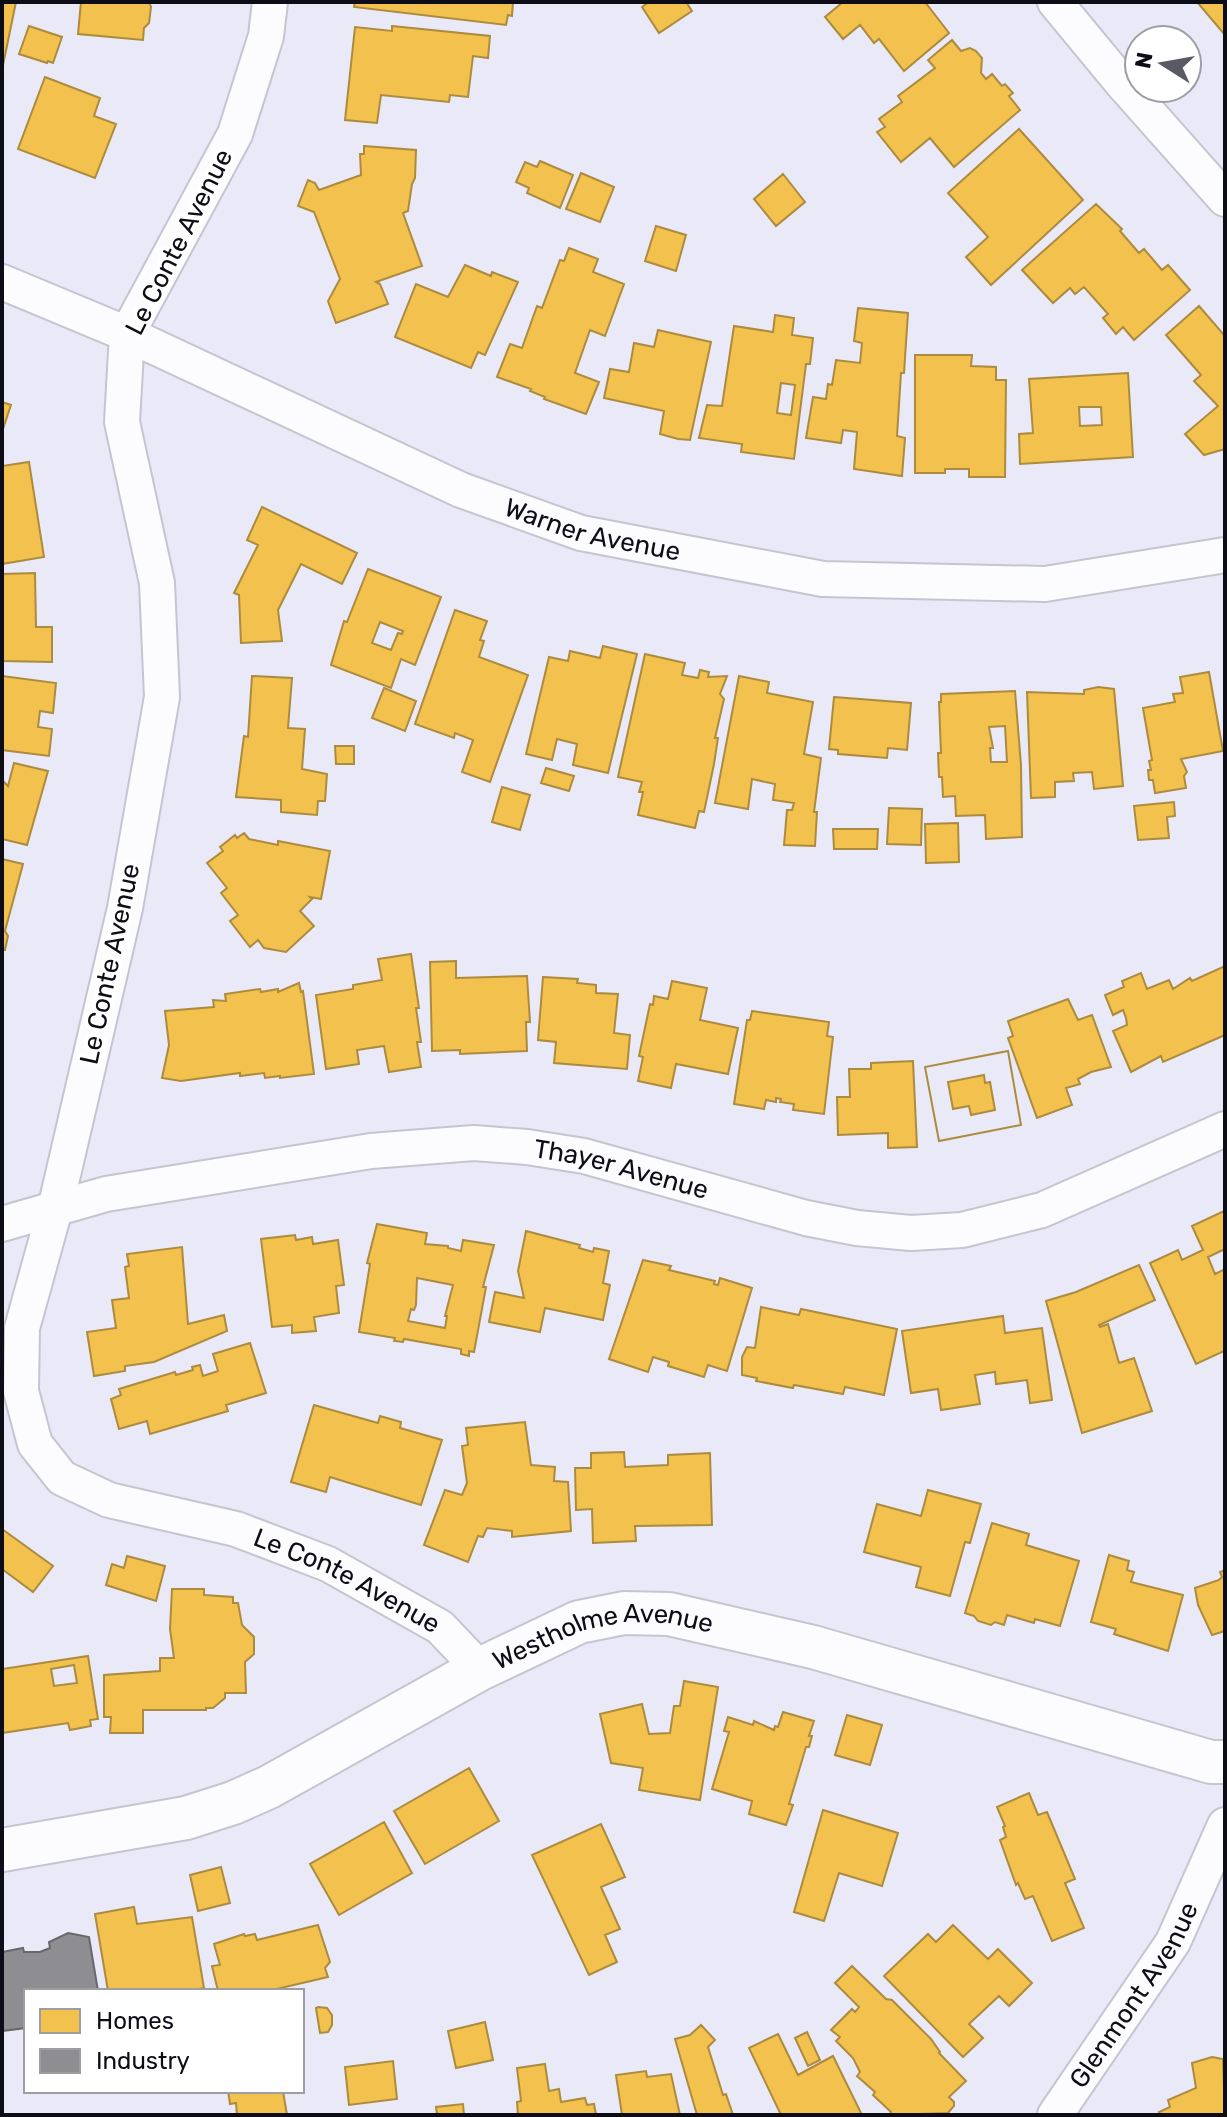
<svg xmlns="http://www.w3.org/2000/svg" width="1227" height="2117" font-family="Rubik,sans-serif">
<style>
.homes{fill:#f2c14e;stroke:#ad8b3e;stroke-width:2;fill-rule:evenodd}
.industry{fill:#8d8d92;stroke:#67676d;stroke-width:2}
.lines{fill:none;stroke-linecap:round;stroke-linejoin:round}
.minor-casing{stroke:#c5c5d1;stroke-width:38}
.tertiary-casing{stroke:#c5c5d1;stroke-width:46}
.minor{stroke:#fcfcfe;stroke-width:34}
.tertiary{stroke:#fcfcfe;stroke-width:42}
.labels{text-anchor:middle;dominant-baseline:central;stroke-width:8;stroke-linejoin:round;paint-order:stroke}
.street-label{font-size:26px;fill:#0d0d17;stroke:#fff}
</style>
<rect width="100%" height="100%" fill="#e9e9f7"/>
<!-- homes -->
<path class="homes" d="M2 2H16L2 70Z
M81 2H149L151 7 149 23 144 28 143 40 78 34Z
M355 2H513L512 16 508 15 506 25 354 7Z
M649 2H686L692 11 659 33 642 7Z
M843 2H925L949 33 904 71 879 39 874 43 860 25 843 39 825 17Z
M1197 2H1225V35Z
M29 26 62 37 53 63 48 61 47 63 19 54Z
M392 26 490 36 488 58 473 56 468 97 450 95 449 102 381 95 377 123 345 120 355 27 392 31Z
M952 40 961 51 970 48 976 51 982 58 981 73 986 79 992 74 1002 86 1005 84 1013 93 1009 96 1020 110 954 167 930 138 901 162 877 132 885 127 879 119 902 102 898 96 935 68 928 60Z
M45 77 100 98 94 116 116 124 95 178 18 149Z
M1019 129 1083 200 991 285 966 257 988 237 948 193Z
M364 146 416 150 415 178 412 184 408 211 403 213 422 266 376 282 380 284 388 304 336 323 328 301 340 279 314 212 298 206 308 180 315 183 319 190 361 175 360 154H364Z
M540 161 573 175 560 208 527 193 529 188 516 182 525 162 537 167Z
M581 173 614 187 600 222 566 209Z
M783 174 805 202 776 226 754 199Z
M1096 204 1122 229 1120 231 1139 253 1144 249 1162 270 1168 265 1190 290 1134 340 1123 327 1116 334 1103 318 1108 314 1084 287 1075 294 1070 288 1053 303 1022 270Z
M656 226 686 235 676 271 645 261Z
M569 248 598 259 593 272 624 284 605 336 590 330 575 373 599 382 586 414 544 399 545 397 530 391 531 389 497 377 510 344 522 348 537 306 542 308 560 260 564 261Z
M465 265 491 276 492 272 518 282 485 355 478 352 471 368 395 337 416 284 448 297Z
M1199 306 1225 336V449L1204 455 1185 434 1218 406 1194 381 1201 375 1166 335Z
M858 308 908 313 904 373H901L897 436 905 438 902 476 854 469 857 432 843 430 841 443 806 438 813 397 826 399 828 384 832 385 836 360 860 363 862 343 854 341Z
M775 315 794 318 792 335 813 338 810 364H806L794 459 741 452 742 444 699 438 707 405 722 406 734 326 773 332ZM781 383 795 385 791 415 777 413Z
M658 330 711 342 690 440 678 439 660 434 664 411 604 398 610 369 629 372 634 343 654 347Z
M915 355H972L971 366 996 367V380H1006L1005 477H969V469H945V473H915Z
M1128 373 1133 457 1020 464 1019 434 1033 433 1029 379ZM1079 407H1101L1102 425 1080 426Z
M2 402 11 405 2 432Z
M29 462 44 557 2 564V466Z
M262 507 357 553 342 584 301 564 278 610 282 641 241 643 239 595 234 593 258 545 247 540Z
M368 569 441 597 415 665 401 659 391 688 331 665 344 621 347 622ZM380 622 403 631 402 634 398 633 391 650 372 643Z
M35 573 36 627H52V662L2 661V574Z
M455 610 487 621 480 640 484 641 479 657 528 675 490 782 462 772 473 740 455 733 454 738 415 724Z
M603 646 637 654 608 773 573 765 577 744 557 739 552 760 526 754 549 657 568 661 570 651 600 658Z
M645 654 685 663 682 675 698 678 700 670 709 672 708 677 727 676 720 694 724 699 715 738H718L714 764 704 812 699 811 695 828 638 815 643 792H639L642 782 618 777Z
M1209 672 1223 751 1181 759 1187 772 1184 776 1186 788 1155 793 1153 780H1149L1148 770H1151L1149 761 1152 760 1143 708 1175 702 1173 694 1183 693 1180 677Z
M2 676 56 683 53 713 40 711 38 727 52 729 49 756 2 750Z
M252 676 292 678 288 728 305 729 302 769 327 774 325 801H318L317 815 281 812V800L236 797 244 736 248 737Z
M739 676 769 682 767 693 813 702 804 754 821 758 814 812H817L815 846 784 845 787 810H792L794 803 773 800 775 784 752 779 748 809 715 803Z
M1098 687 1114 689 1123 786 1094 789 1092 772 1073 773 1074 781 1055 782V797L1031 798 1027 692 1084 694V690Z
M384 688 416 701 405 731 372 718Z
M1015 691 1021 765 1022 837 986 839 985 815 956 816 955 796 943 797 942 777H939L938 753H941L939 702H941V694ZM1005 726 1007 762H991L990 748H993L989 727Z
M834 697 911 703 907 750 888 748 887 758 838 754V750L829 749Z
M335 746H354V764H336Z
M14 763 48 771 27 845 2 839V780L8 786Z
M546 768 574 776 569 791 541 783Z
M502 787 530 795 520 830 492 822Z
M1174 802 1175 816 1167 817 1169 838 1138 840 1134 806Z
M889 808 922 809 921 845 887 844Z
M958 823 959 862 926 863 925 824Z
M833 829H878L877 849H834Z
M244 833 249 839 278 845V841L330 851 321 899 310 897 312 899 300 911 314 926 286 952 264 948 258 940 250 947 230 921 238 915 221 893 227 888 207 863 223 851 220 847 235 835 237 838Z
M2 859 23 864 5 931 8 936 5 950H2Z
M411 954 419 1008H416L421 1042H417L421 1067 389 1072 384 1046 357 1050 359 1064 326 1069 316 995 353 989V985L382 980 378 959Z
M456 961V978L527 976 530 1022H526L527 1051 460 1054V1050L432 1051 430 962Z
M1225 966V1035L1163 1062 1161 1056 1131 1072 1113 1031 1127 1025 1126 1018 1123 1010 1113 1015 1105 995 1124 987 1122 981 1141 973 1147 989 1169 980 1173 989 1190 978 1192 981Z
M543 977 578 979 577 983 596 985V993L618 994 614 1033 630 1035 627 1069 554 1063 556 1042 538 1040Z
M672 981 707 988 700 1020 738 1028 728 1074 676 1064 671 1088 638 1081 643 1057 639 1056 650 1004 653 1005 654 996 668 999Z
M299 983 301 992 303 991 314 1074 280 1078V1076L265 1078 264 1073 240 1076V1073L181 1081 162 1078 169 1045 165 1011 214 1007 213 1000 226 1001 225 994 260 989 261 992 278 989V992Z
M1068 999 1078 1020 1092 1015 1111 1067 1091 1072 1078 1079 1080 1084 1066 1088 1072 1105 1037 1118 1008 1038 1013 1036 1008 1021Z
M752 1011 829 1022 827 1036 833 1037 824 1114 793 1110 794 1104 780 1102 781 1099 776 1098V1102L766 1100 764 1109 734 1104 747 1020H750Z
M1008 1051 1021 1125 939 1141 925 1067ZM984 1075 985 1083 990 1082 995 1110 971 1115 969 1106 953 1109 948 1082Z
M1008 1051 1021 1125 939 1141 925 1067Z
M913 1061 917 1147 888 1148V1133L838 1135 837 1097H850L849 1069H871V1063Z
M1224 1211 1225 1249 1208 1257 1215 1274 1225 1269V1353L1224 1351 1196 1364 1150 1263 1178 1250 1182 1260 1203 1250 1192 1226Z
M377 1224 427 1233 425 1244 448 1246V1248L461 1251 463 1240 494 1245 483 1287H486L474 1352 469 1351V1356L461 1354V1349L404 1339 403 1342 394 1341 395 1338 359 1332 370 1264 367 1263ZM417 1278 453 1285 445 1316H447L445 1328 408 1321 411 1309 414 1310 416 1305Z
M526 1231 580 1245 579 1248 593 1252 594 1248 609 1251 603 1283 610 1285 603 1320 545 1308 540 1332 489 1322 495 1292 524 1298 518 1271Z
M295 1235 296 1240 312 1237 313 1244 338 1240 344 1285 336 1286 339 1313 314 1317 316 1331 292 1333V1325L272 1327 261 1239Z
M182 1247 188 1324 224 1315 227 1331 154 1362 125 1366V1371L94 1376 87 1332 116 1328 112 1300 129 1298 125 1267 129 1266 127 1254Z
M643 1260 671 1266 669 1270 715 1281 714 1284 718 1285 720 1278 752 1288 727 1371 708 1365 704 1377 668 1366 669 1362 653 1357 648 1372 609 1359Z
M1139 1265 1155 1300 1099 1325 1100 1327 1108 1324 1119 1363 1134 1358 1152 1411 1082 1433 1046 1301 1076 1292Z
M761 1307 799 1315 801 1309 897 1329 884 1395 845 1387 843 1394 794 1385 793 1388 756 1381 757 1378 742 1375V1357L747 1347 755 1348Z
M1003 1316 1005 1333 1042 1328 1052 1400 1030 1403 1027 1380 996 1384 995 1372 975 1375 980 1404 941 1410 938 1389 911 1393 902 1331Z
M250 1343 266 1393 226 1405 228 1411 150 1434 147 1421 119 1429 111 1399 121 1395 119 1389 175 1372 176 1375 193 1370 192 1367 200 1365 203 1376 218 1371 213 1354Z
M314 1405 378 1423 380 1416 401 1422 400 1428 442 1440 421 1505 330 1477 326 1492 291 1482Z
M525 1422 531 1465 555 1467 554 1481 568 1482 571 1531 512 1537V1531L487 1528 483 1537 478 1536 468 1562 424 1545 445 1490 462 1495 467 1483 462 1446 468 1445 466 1428Z
M624 1452 625 1467 668 1465V1455L710 1453 712 1525 635 1526 636 1541 593 1543 592 1509 576 1510 575 1468H591V1453Z
M928 1490 981 1504 970 1543 965 1542 950 1596 916 1587 921 1567 864 1552 877 1504 921 1516Z
M992 1523 1029 1534 1026 1545 1079 1561 1060 1626 1035 1619 1034 1623 1007 1615 1004 1625 995 1622 991 1625 978 1621 974 1616 965 1613Z
M2 1529 53 1566 33 1592 2 1569Z
M1109 1555 1129 1561 1127 1570 1134 1572 1131 1582 1183 1595 1168 1651 1114 1634 1116 1629 1091 1622Z
M127 1556 165 1566 156 1601 106 1585 112 1564 124 1568Z
M1225 1570V1631L1212 1635 1198 1605 1195 1588 1219 1580 1222 1577 1220 1572Z
M172 1589H204V1595L233 1597V1603H238L242 1625 254 1637V1654L245 1662 246 1693H225V1698L213 1708H206V1710H143V1733H110L111 1717H104V1675L160 1671V1658H174L170 1629Z
M88 1656 98 1719 90 1720 91 1726 70 1730 68 1723 2 1733V1669ZM74 1665 77 1683 54 1686 51 1669Z
M684 1681 718 1687 700 1800 639 1790 643 1768 611 1763 600 1714 642 1704 649 1734 670 1733 674 1706H680Z
M783 1712 814 1721 809 1736H812L809 1747H806L789 1804 793 1805 786 1825 749 1814 752 1801 712 1789 729 1732 724 1731 728 1717 753 1725 754 1721 774 1730 775 1726 778 1727Z
M847 1715 882 1725 870 1765 835 1755Z
M469 1768 499 1821 425 1864 394 1811Z
M1029 1793 1038 1815 1047 1812 1075 1879 1065 1883 1084 1928 1052 1941 1033 1896 1025 1899 1018 1883 1016 1885 1000 1840 1006 1837 1003 1827 1005 1826 997 1807Z
M823 1810 898 1833 882 1886 839 1873 824 1921 794 1912Z
M384 1822 412 1873 339 1915 310 1864Z
M601 1824 625 1877 601 1887 620 1929 605 1935 617 1962 589 1975 532 1855Z
M221 1867 230 1903 198 1911 190 1875Z
M134 1907 137 1924 192 1917 204 1988 188 1991H108L95 1914Z
M318 1925 330 1962 325 1968 328 1977 268 1991H218L212 1966 220 1965 214 1944 244 1934 245 1936 255 1934 257 1940Z
M953 1925 988 1959 998 1949 1032 1983 1009 2006 999 1996 969 2024 983 2038 963 2057 884 1976 928 1934 936 1942Z
M852 1966 886 1999 892 2000 931 2039 940 2052 939 2053 966 2081 949 2097 954 2102V2106L948 2113 889 2115 891 2112 873 2095 875 2092 857 2076 860 2072 853 2058 836 2041 840 2037 831 2030 852 2009 855 2012 859 2007 835 1983Z
M318 2007 327 2008 332 2015V2025L328 2032 320 2033 316 2008Z
M485 2022 493 2060 456 2068 448 2031Z
M701 2025 715 2040 708 2047 723 2095 726 2094 733 2115H697L675 2039 690 2035Z
M807 2032 820 2060 808 2066 795 2038Z
M778 2034 798 2075 833 2056 862 2115H781L749 2048Z
M1212 2057 1223 2059 1225 2115H1160L1159 2112 1170 2107 1168 2100 1196 2088 1192 2063Z
M393 2061 397 2099 349 2105 345 2067Z
M545 2064 549 2091 559 2089 561 2102 585 2098 587 2105 594 2104 596 2115H518L517 2102 521 2101 517 2068Z
M646 2071 647 2077 671 2074 680 2115H622L616 2075Z
M228 2091H283L287 2115H237L236 2103 230 2104Z
M463 2104 464 2115H437L436 2107Z"/>
<!-- industry -->
<path class="industry" d="M68 1933 89 1937 98 1991H26L25 2028 2 2031V1952L23 1948 24 1952H40L50 1948 49 1942Z"/>
<g class="lines">
<defs>
<g id="minor">
<path id="s1" d="M270 2 266 36 235 134 127 334 122 422 157 583 162 697 125 908 55 1209 22 1328 21 1391 35 1444 62 1478 109 1500 236 1529 328 1564 440 1627 480 1669"/>
<path d="M1055 2 1122 83 1225 199"/>
<path id="s2" d="M2 282 127 334 461 490 581 533 823 579 1045 584 1225 555"/>
<path id="s3" d="M2 1224 106 1194 371 1151 474 1143 527 1147 584 1156 806 1218 857 1228 911 1233 962 1230 1042 1210 1225 1129"/>
<path id="s4" d="M1055 2115 1173 1942 1225 1825"/>
</g>
<g id="tertiary">
<path id="s5" d="M2 1850 186 1818 233 1803 269 1787 480 1669 579 1622 624 1613 669 1614 813 1647 1211 1762H1225"/>
</g>
</defs>
<!-- minor casing -->
<use href="#minor" class="minor-casing"/>
<!-- tertiary casing -->
<use href="#tertiary" class="tertiary-casing"/>
<!-- minor -->
<use href="#minor" class="minor"/>
<!-- tertiary -->
<use href="#tertiary" class="tertiary"/>
</g>
<g class="labels">
<!-- street labels -->
<g class="street-label">
<text transform="translate(179 242) rotate(-63)">Le Conte Avenue</text>
<text stroke="none"><textPath href="#s2" startOffset="642">Warner Avenue</textPath></text>
<text transform="translate(110 964) rotate(-78)">Le Conte Avenue</text>
<text stroke="none"><textPath href="#s3" startOffset="630">Thayer Avenue</textPath></text>
<text stroke="none"><textPath href="#s1" startOffset="1844">Le Conte Avenue</textPath></text>
<text stroke="none"><textPath href="#s5" startOffset="648">Westholme Avenue</textPath></text>
<text stroke="none"><textPath href="#s4" startOffset="144">Glenmont Avenue</textPath></text>
</g>
</g>
<!-- border -->
<rect width="1227" height="2117" fill="none" stroke="#0d0d17" stroke-width="8"/>
<!-- legend -->
<rect x="24" y="1989" width="280" height="104" fill="#ffffff" stroke="#9e9ea2" stroke-width="2"/>
<rect x="40" y="2009" width="40" height="24" fill="#f2c14e" stroke="#9e9ea2" stroke-width="2"/>
<text x="96" y="2029" font-size="24" fill="#0d0d17">Homes</text>
<rect x="40" y="2049" width="40" height="24" fill="#8d8d92" stroke="#9e9ea2" stroke-width="2"/>
<text x="96" y="2069" font-size="24" fill="#0d0d17">Industry</text>
<!-- north arrow -->
<g transform="translate(1163 64) rotate(281)"><circle r="38" fill="#ffffff" stroke="#9e9ea2" stroke-width="2"/>
<path d="M0-6L14 30L0 20L-14 30Z" fill="#5a5a65"/>
<text y="-12" font-size="22" font-weight="bold" text-anchor="middle" fill="#0d0d17">N</text>
</g>
</svg>
